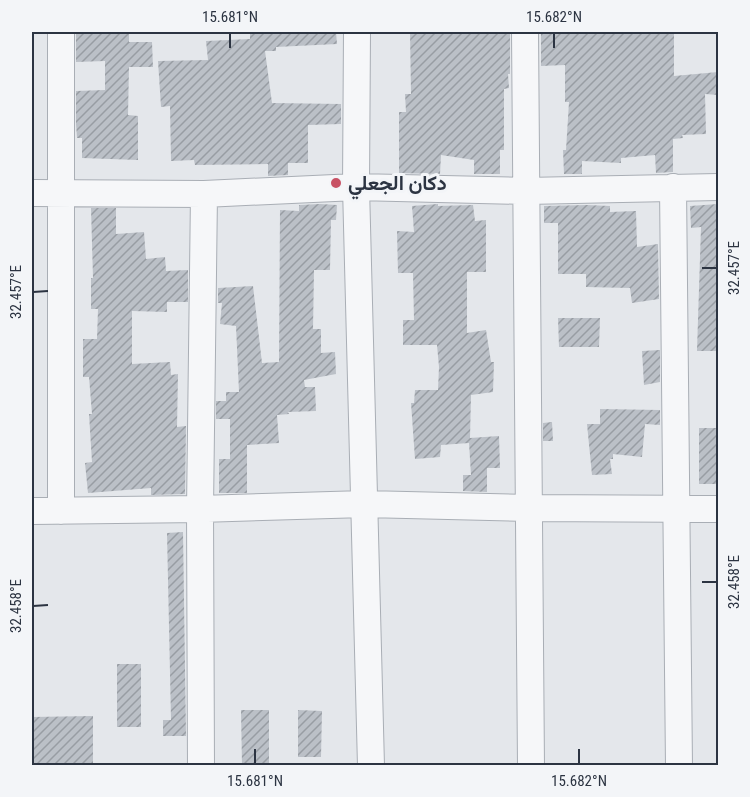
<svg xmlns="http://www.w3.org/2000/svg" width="750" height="797" font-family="'Roboto Condensed',Vazirmatn,sans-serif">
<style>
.building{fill:url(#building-hatch)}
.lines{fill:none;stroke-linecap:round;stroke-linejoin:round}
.minor-casing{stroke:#a9aeb5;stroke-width:28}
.minor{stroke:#f6f7f9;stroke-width:26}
.ticks{fill:none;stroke:#2c3442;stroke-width:2}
.poi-dot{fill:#c85164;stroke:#f3f5f8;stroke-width:2}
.labels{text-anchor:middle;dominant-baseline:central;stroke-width:6;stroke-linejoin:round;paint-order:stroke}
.poi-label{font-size:20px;font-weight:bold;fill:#2c3442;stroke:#f3f5f8;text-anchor:start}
.neatline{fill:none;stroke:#2c3442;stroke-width:2}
.ticks-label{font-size:15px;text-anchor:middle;fill:#2c3442}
</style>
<defs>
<pattern id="building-hatch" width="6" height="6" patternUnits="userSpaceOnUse" patternTransform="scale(1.5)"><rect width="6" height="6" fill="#bbc0c7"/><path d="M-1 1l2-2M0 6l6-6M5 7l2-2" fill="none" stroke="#989da3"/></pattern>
</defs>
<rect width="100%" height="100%" fill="#e4e7eb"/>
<!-- building -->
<path class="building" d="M76 32H129V42H152L153 67H129L128 115 138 116V160L82 158V138H77L76 124V91L105 90V61L76 62Z
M250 32H336L337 44 276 47V51H265L272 103 341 104V124L308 125V163H288V175L268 176V164L195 165 194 160 171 161 170 106 161 107 158 61 208 60 206 41 250 39Z
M410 32H510V74H508L509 88 504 89V150H500V174H474V160L441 155 440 174 399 173V112H406L405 94H411Z
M541 32H674V76L718 72V95L705 94 706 134 682 135 683 138 673 139V172L656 173 655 155 621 158V163L582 161V174H564L563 150H566L569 102H565V65L541 66Z
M320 204 337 205 336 220H331L330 270H314L313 329H321V353L335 352 336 374 304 380 305 387H315L316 411 288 412 289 414 277 415 279 443 247 445V493H219V459H230V419H216V401H226V392H239L236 326 220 324 222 303H218V288L253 286 262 363 279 362 280 210 299 211V205Z
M438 204V206L473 205 475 221 486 220V272H467V333L486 330 491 362H494L493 392 471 395 470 438 499 436 500 468H487V492L463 491V475H471L469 443 441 445 440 457 415 459 411 403H414L415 390H438L439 367 437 345H403V320H414L413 273H398L397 231 414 232 412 206Z
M718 204V351H697L701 227 691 228 690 206Z
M587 205 610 206V212L636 211 637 247 658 244 659 299 632 303 630 288 586 287V274H558V223H544V206Z
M91 208H116V234L144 232 146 259 165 257 166 271 188 270V302H167V312L132 311V364L170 362 171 375 178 374 177 427 186 426 185 494 151 495V488L88 493 85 463 92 462 89 414H92L89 377H83V339H97L98 309H91V278H93Z
M558 318H600L599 347H559Z
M660 350V382L644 385 642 351Z
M600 409 660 410V425L645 424 642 457 613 454V459H610L612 474 592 475 587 424H600Z
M552 422 553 441H543V423Z
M699 428H718V484H699Z
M183 532 186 736H163V720H171L167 533Z
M117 664H141V727H117Z
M241 710H269V765H242Z
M298 710 322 711 321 757H298Z
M93 716V765H32V717Z"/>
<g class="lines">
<defs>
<path id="minor" d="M61 32V511
M357 32 356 187 371 766
M525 32 531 766
M673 187 679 766
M32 193 204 194 356 187 526 191 718 187
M32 511 200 509 365 504 529 508 718 509
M201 766 200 509 204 194"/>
</defs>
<!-- minor casing -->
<use href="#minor" class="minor-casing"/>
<!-- minor -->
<use href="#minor" class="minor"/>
</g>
<!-- ticks -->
<path class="ticks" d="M230 33V48M554 33V48M702 268H717M33 292 48 291M702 582H717M33 606 48 605M255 749V764M579 749V764"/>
<!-- markers -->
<circle class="poi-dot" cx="336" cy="183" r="6"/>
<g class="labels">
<!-- poi labels -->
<g class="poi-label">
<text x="348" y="183">دكان الجعلي</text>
</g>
</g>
<!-- border -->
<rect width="750" height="797" fill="none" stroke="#f3f5f8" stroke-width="66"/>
<rect x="33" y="33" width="684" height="731" class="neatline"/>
<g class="ticks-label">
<text x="230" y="22">15.681°N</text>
<text x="554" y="22">15.682°N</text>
<text transform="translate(734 268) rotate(-90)" y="5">32.457°E</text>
<text transform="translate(16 292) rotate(-90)" y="5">32.457°E</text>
<text transform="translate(734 582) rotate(-90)" y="5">32.458°E</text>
<text transform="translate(16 606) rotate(-90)" y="5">32.458°E</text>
<text x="255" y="786">15.681°N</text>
<text x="579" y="786">15.682°N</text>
</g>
</svg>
